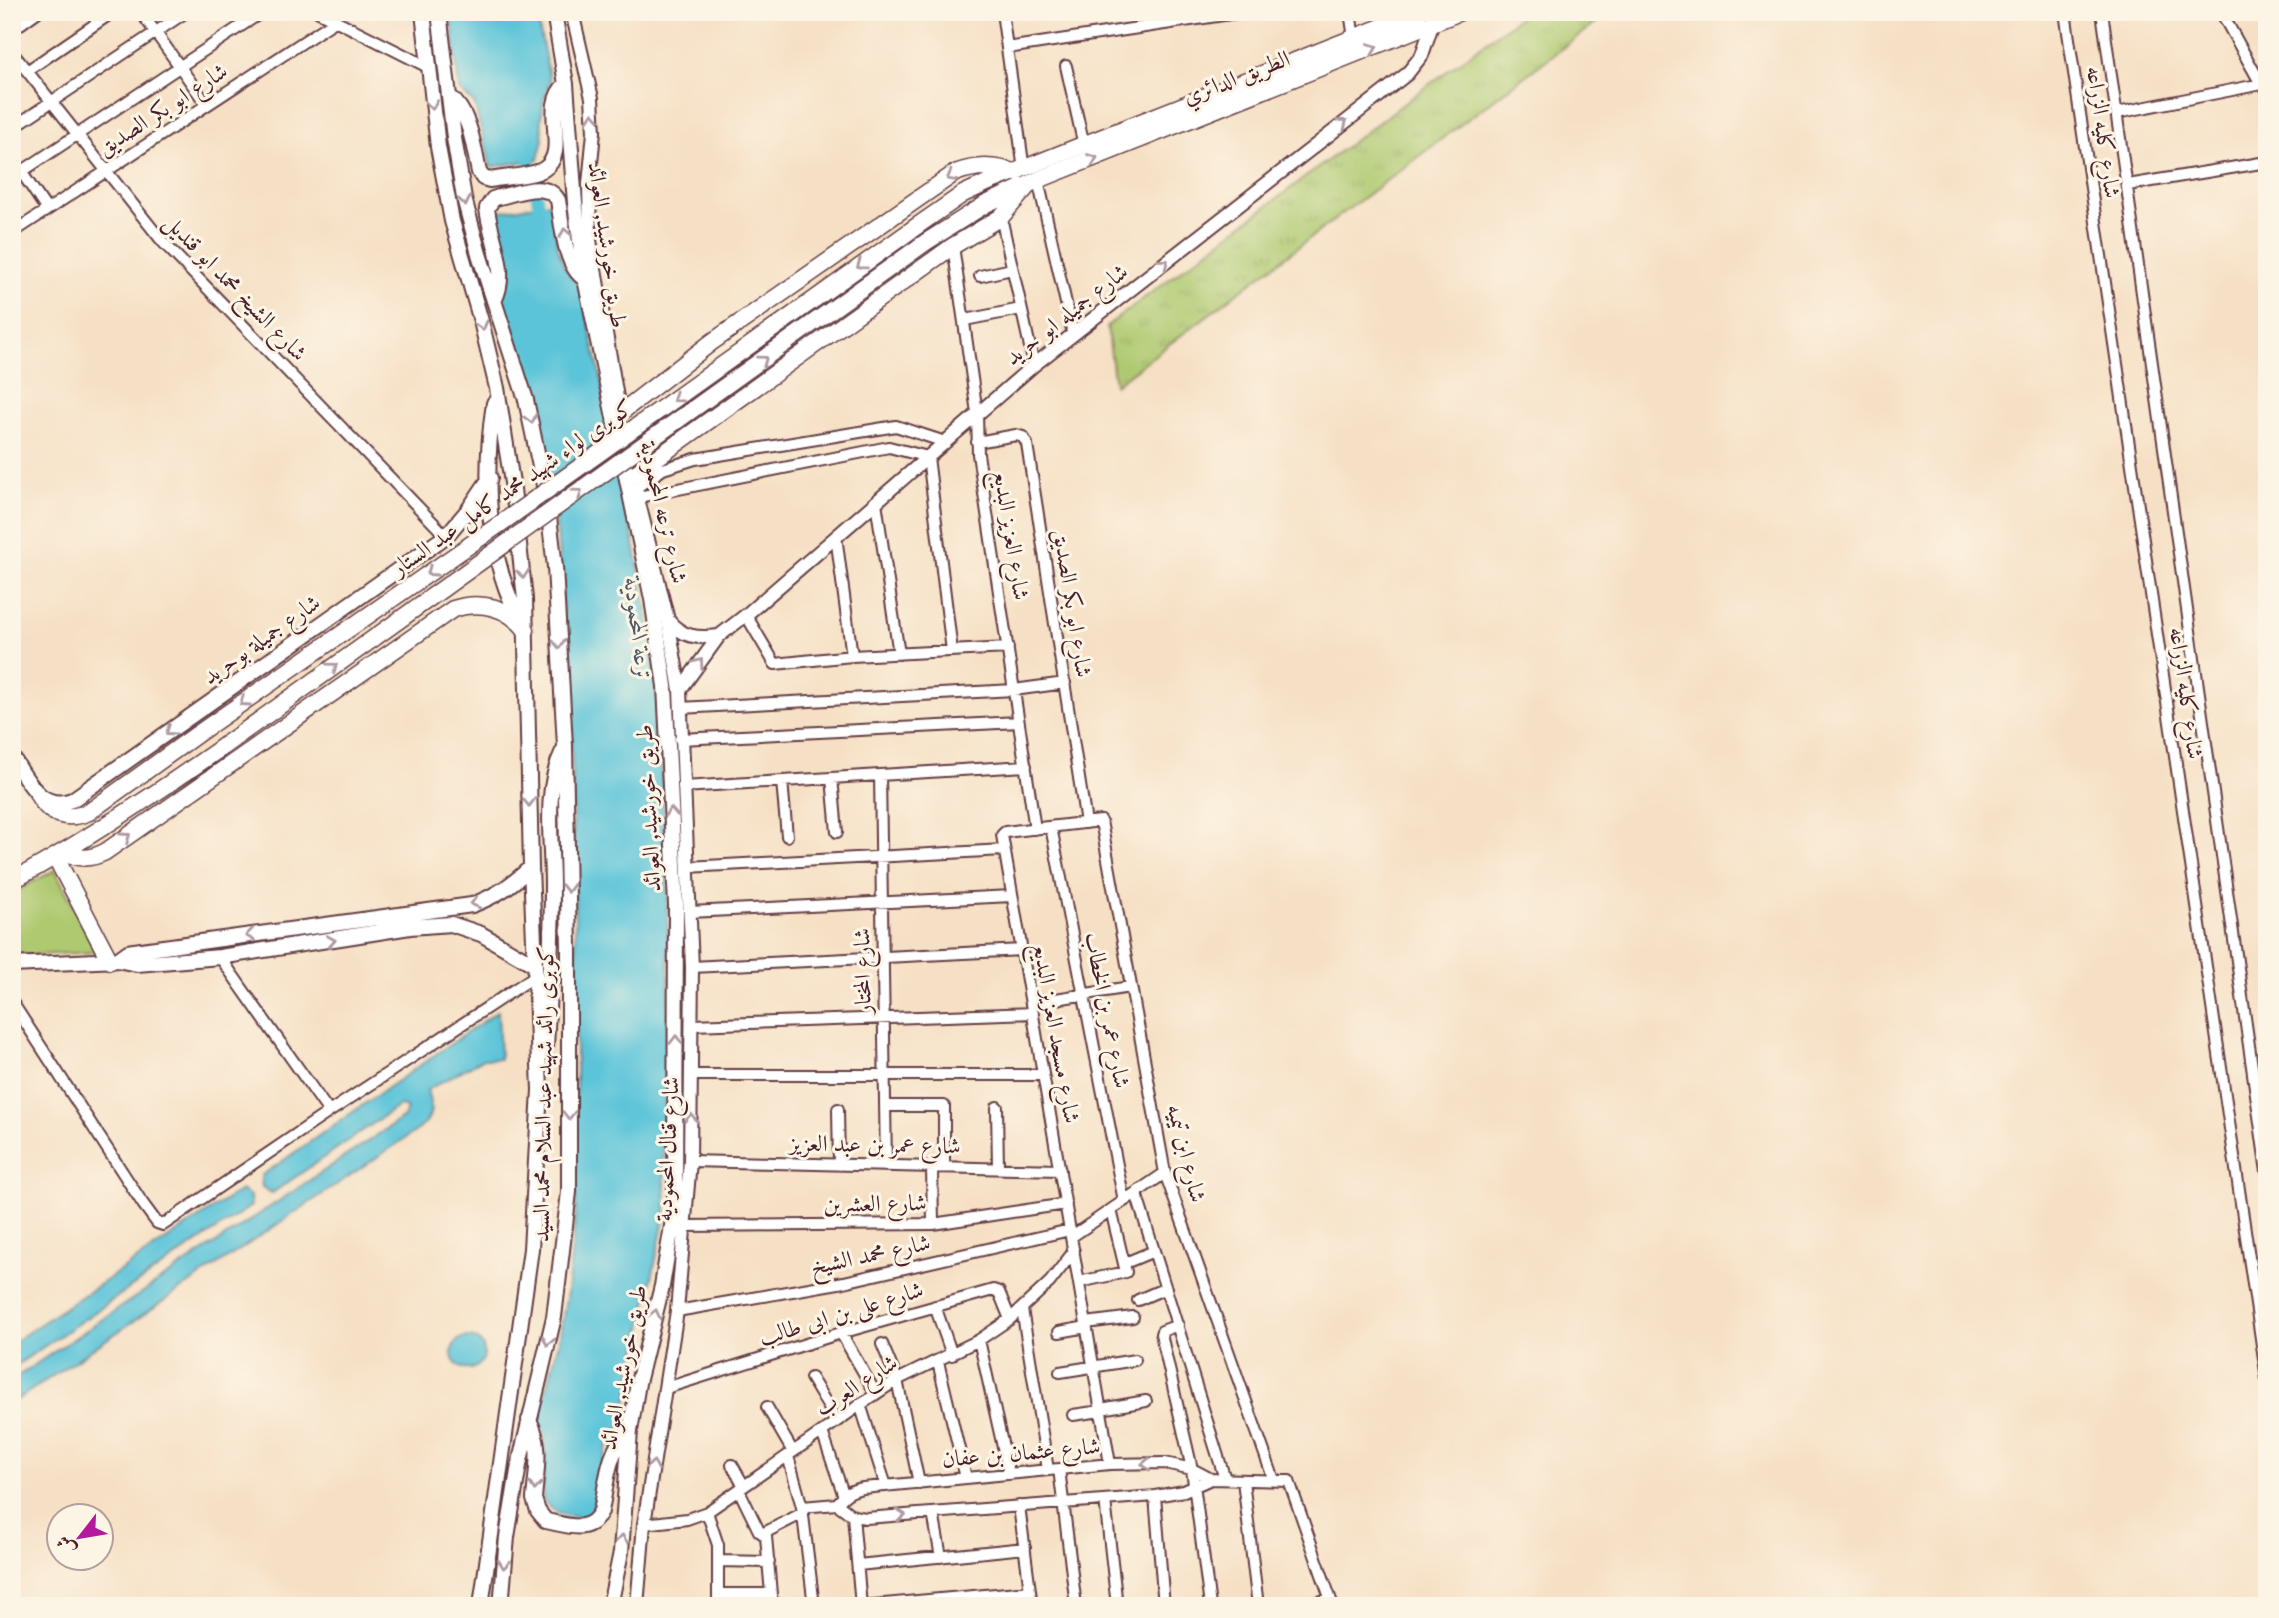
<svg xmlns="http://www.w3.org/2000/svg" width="2279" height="1618" font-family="'Libre Caslon Text',Amiri,serif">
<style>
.grass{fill:url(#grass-tufts);stroke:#7c744e;stroke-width:2}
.park{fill:#aec970;stroke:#7c744e;stroke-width:2}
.water{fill:#5cc4d9;stroke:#537282;stroke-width:2}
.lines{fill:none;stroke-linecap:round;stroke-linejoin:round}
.canal{stroke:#5cc4d9;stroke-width:12}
.minor-casing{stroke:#643c42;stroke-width:14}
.tertiary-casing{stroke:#643c42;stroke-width:16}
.secondary-casing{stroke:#643c42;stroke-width:18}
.primary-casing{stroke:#643c42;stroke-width:19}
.minor{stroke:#fff;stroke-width:10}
.tertiary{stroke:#fff;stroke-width:12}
.secondary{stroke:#fff;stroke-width:14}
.primary{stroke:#fff;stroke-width:16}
.primary-bridge-casing{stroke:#643c42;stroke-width:19;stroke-linecap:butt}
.primary-bridge{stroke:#fff;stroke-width:16}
.oneway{stroke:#ae9aa0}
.labels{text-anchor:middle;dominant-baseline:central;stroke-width:6;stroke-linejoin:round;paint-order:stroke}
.street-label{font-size:23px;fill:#4a1f2b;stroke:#fcf5e5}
.water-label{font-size:24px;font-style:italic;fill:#505968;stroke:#fcf5e5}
</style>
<defs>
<pattern id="grass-tufts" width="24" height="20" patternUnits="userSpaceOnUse" patternTransform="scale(1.75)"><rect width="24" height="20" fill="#aec970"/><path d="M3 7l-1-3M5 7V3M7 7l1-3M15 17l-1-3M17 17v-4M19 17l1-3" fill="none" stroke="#97ac61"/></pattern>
</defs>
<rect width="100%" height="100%" fill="#fcf5e5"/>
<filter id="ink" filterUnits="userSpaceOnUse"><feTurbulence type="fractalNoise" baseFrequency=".0143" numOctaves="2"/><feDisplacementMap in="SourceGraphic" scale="14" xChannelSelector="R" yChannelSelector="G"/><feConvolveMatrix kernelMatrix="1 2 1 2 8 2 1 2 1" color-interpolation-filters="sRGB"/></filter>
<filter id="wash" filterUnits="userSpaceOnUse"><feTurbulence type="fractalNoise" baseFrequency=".00686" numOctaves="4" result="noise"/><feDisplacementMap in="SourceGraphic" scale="28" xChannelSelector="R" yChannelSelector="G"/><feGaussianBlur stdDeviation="1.57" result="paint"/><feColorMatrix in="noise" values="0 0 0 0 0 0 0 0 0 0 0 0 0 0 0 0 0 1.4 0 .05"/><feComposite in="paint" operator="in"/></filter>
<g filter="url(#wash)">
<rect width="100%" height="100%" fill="#f6e0c5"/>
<!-- grass -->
<path class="grass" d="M1526 12H1610L1115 385 1107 326Z"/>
<!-- park -->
<path class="park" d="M55 870 97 952 12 956V899L20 889Z"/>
<!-- water -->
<path class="water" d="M451 12H536L550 81 544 98 541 120 543 140 538 159 491 167 474 103 459 90Z
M552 202C555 230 556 268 580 285L610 419 650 627 658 707 667 881 669 998 663 1143 666 1210 622 1425 607 1446 592 1512C576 1522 554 1515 543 1500L545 1435 539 1420 559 1341 567 1292 576 1213V970L572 752 557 530 536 410 501 303 507 278 496 212Z
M498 1011 500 1059H483L427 1090C432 1107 434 1117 419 1129L12 1403V1380L404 1117 407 1109 402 1106 397 1107 272 1193 262 1187 261 1176Z
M241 1190 250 1196 251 1206 12 1368V1343Z
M452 1353a16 16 0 1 1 32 0a16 16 0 1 1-32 0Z"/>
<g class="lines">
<!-- canal -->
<path class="canal" d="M527 147 541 218"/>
</g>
</g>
<g filter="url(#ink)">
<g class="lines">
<defs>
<path id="minor" d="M141 12 207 105
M319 12 428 67
M1002 12 1024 170
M1350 12 1354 38
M2065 12 2267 1379
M2102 12 2267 1172
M2221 12 2261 84
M12 30 37 12
M1007 48 1243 12
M12 52 162 241 446 536
M1066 66 1084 146
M27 71 113 12
M2117 113 2267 83
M12 128 186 12
M12 158 47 210
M12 178 262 12
M1038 180 1073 334
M2128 185 2267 162
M1001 217 1034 365
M12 233 335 21
M953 246 977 413 978 454 1035 829
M980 276 1012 269
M965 320 1021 309
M977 442 1016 435 1023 437 1027 444 1086 823
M636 488 663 469 695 459 896 426 945 442
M638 497 889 447 928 457 952 651
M876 502 899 654
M836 536 852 656
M746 615 775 664 852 656 1008 648
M680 708 1014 690 1065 683
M680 739 1019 722
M880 775 886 1166
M832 778 837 832
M782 781 787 836
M683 787 1026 766
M1051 827 1124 1201
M687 867 1004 850
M689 912 1012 896
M220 957 329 1112
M692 967 1022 950
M12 1002 143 1204 157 1223 163 1225 329 1112 535 976
M1031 1003 1130 987
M692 1025 1033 1013
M692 1075H1043
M885 1106H944V1167
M997 1107 998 1168
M838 1109 839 1165
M690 1161 1060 1170
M932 1167 933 1224
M1136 1193 1225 1479
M684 1226 933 1224 1066 1204
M1071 1237 1165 1173
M1125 1263 1154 1251
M1079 1282 1126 1272 1111 1210
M1138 1300 1166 1288
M935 1306 952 1355
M1022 1309 1048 1470
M677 1311 844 1282 1070 1230
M1086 1323 1133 1317
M1178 1325 1162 1331 1161 1334 1192 1469 1210 1606
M1059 1332 1087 1327
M841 1333 876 1394
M979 1340 1009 1474
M882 1344 897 1380 919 1483
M938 1362 966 1478
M1060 1372 1135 1360
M811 1378 837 1421
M666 1388 841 1333 993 1290 999 1292 1010 1319
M860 1404 886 1486
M767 1407 793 1452
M1101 1409 1146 1401
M1073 1415 1101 1411
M822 1432 844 1496
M788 1456 802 1507 814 1606
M1110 1464 1002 835 1005 832 1101 821 1165 1173 1274 1480
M732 1465 744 1486
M1059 1469 1076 1606
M1243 1480 1258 1606
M739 1490 759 1531 766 1536 772 1606
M1155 1496 1164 1606
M1105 1500 1117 1606
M837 1504 853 1516 866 1518 1155 1496 1184 1491 1211 1479
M1019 1506 1032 1606
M802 1507 837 1504C845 1494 851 1490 863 1488L1110 1464 1165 1463 1192 1469 1211 1479 1289 1481 1333 1606
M707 1512 718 1545V1606
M933 1513 941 1557
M853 1516 861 1606
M644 1524 687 1519 707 1512 876 1394 897 1380 979 1340 1010 1319 1050 1282 1074 1251
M764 1533 803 1513
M719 1561 769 1562
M858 1565 1025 1548
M718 1594H771
M862 1606 1030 1591
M1300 1606 1330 1599"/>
<path id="tertiary" d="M572 12 592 98 594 132 589 184 590 240 620 415
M636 491 668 620 680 690 692 967 690 1161 677 1311 644 1524 637 1606
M668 620C682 637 697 639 719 636
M680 690 719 636 746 615 1034 365 1407 74 1422 55 1432 25"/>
<path id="secondary" d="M423 12 438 147 452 221 481 321 497 388 513 489 525 599 531 867 540 1090 531 1249 481 1606
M439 12 454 138 464 198 479 254 526 400 547 500 555 567 565 746 569 949V1192L554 1317 519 1465 507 1537 501 1606
M554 12 566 84 575 203 585 279 652 599 665 686 676 905 675 1208 662 1286 638 1383 630 1431 621 1552 610 1606
M449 96C471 114 473 145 479 172L483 178 490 180C504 177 533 176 544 169 571 151 539 107 566 84
M494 301C510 271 490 239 487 208L493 199 499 197C517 193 547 180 558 200 562 222 564 267 585 279
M494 403C483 475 486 561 523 625
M12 757C27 779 40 812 72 800L446 536 469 509 490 478
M117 960 128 952 134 951 472 905C496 896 512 885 531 867
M12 965 117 960 137 964 220 957 410 927 451 924 481 934 535 965
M546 1047C549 993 552 938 552 884 552 840 543 791 563 751
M529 1420C543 1445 536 1472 534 1499L538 1511 546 1521C567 1525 590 1535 601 1511 607 1483 607 1450 630 1431"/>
<path id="primary" d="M917 226 963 194 989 182 1419 12
M926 242 986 204 1038 180 1460 12
M620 413 712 342 955 173C977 165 994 165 1016 173
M633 475 953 246 1001 217 1026 188
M38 795C50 816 67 821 89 812L196 735
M65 852C79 860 91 859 105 852L453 609C481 600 508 607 526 630
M56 858 110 961
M12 881C84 842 151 797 218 750"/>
</defs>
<!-- minor casing -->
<use href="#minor" class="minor-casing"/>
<!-- tertiary casing -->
<use href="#tertiary" class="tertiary-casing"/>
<!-- secondary casing -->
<use href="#secondary" class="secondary-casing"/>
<!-- primary casing -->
<use href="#primary" class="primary-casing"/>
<!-- minor -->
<use href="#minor" class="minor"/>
<!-- tertiary -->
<use href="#tertiary" class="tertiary"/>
<!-- secondary -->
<use href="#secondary" class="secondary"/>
<!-- primary -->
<use href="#primary" class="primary"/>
<defs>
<path id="primary-bridge" d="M196 735 500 524 917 226
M218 750 926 242"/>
</defs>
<!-- primary-bridge casing -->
<use href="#primary-bridge" class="primary-bridge-casing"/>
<!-- primary-bridge -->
<use href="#primary-bridge" class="primary-bridge"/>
</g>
<!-- one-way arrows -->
<defs><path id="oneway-chevron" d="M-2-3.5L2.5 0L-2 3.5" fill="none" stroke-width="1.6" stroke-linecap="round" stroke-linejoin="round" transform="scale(1.75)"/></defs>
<g class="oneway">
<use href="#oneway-chevron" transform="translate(1373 48) rotate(-21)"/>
<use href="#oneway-chevron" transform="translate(432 105) rotate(83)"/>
<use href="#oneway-chevron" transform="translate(593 117) rotate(-94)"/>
<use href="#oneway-chevron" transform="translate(1343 123) rotate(-38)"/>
<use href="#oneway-chevron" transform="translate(1093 159) rotate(-21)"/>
<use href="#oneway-chevron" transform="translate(951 177) rotate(150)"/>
<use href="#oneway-chevron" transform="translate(465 201) rotate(78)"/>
<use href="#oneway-chevron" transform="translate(565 233) rotate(-101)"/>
<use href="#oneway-chevron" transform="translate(1164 263) rotate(-38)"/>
<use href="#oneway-chevron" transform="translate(861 265) rotate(144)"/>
<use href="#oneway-chevron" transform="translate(482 326) rotate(75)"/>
<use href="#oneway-chevron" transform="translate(763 360) rotate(-36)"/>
<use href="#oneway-chevron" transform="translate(677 398) rotate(144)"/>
<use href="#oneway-chevron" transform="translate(531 419) rotate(76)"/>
<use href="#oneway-chevron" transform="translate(578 493) rotate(-36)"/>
<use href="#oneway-chevron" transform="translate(431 572) rotate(145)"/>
<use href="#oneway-chevron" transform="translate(523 574) rotate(85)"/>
<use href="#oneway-chevron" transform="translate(559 644) rotate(87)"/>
<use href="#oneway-chevron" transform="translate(699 663) rotate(-54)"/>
<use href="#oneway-chevron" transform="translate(333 667) rotate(-36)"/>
<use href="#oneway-chevron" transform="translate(244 702) rotate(145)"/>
<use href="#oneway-chevron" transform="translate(170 731) rotate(145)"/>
<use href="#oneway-chevron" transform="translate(529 802) rotate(89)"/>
<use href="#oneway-chevron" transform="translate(671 812) rotate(-93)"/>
<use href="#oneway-chevron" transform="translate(126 837) rotate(-35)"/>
<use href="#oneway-chevron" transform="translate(568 888) rotate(89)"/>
<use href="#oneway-chevron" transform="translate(475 903) rotate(165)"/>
<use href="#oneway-chevron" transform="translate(250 935) rotate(172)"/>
<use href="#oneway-chevron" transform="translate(331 941) rotate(-9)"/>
<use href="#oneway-chevron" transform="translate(676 1040) rotate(-90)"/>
<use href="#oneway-chevron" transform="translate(569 1115) rotate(90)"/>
<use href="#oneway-chevron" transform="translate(691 1118) rotate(-89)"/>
<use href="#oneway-chevron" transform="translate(655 1314) rotate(-77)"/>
<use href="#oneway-chevron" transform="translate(548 1341) rotate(104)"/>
<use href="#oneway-chevron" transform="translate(1146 1464) rotate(179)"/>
<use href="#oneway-chevron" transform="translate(653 1465) rotate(-81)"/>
<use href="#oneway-chevron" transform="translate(535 1486) rotate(95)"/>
<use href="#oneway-chevron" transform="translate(901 1515) rotate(-4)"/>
<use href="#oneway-chevron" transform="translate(622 1539) rotate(-85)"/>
<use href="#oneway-chevron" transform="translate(504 1564) rotate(96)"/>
</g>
</g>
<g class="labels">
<!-- street labels -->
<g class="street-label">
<text transform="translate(1236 77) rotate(-21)">الطريق الدائري</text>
<text transform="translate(162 109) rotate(-33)">شارع ابو بكر الصديق</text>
<text transform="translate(2104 132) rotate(82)">شارع كليه الزراعه</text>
<text transform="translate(608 245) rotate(82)">طريق خورشيد, العوائد</text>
<text transform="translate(236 287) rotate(46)">شارع الشيخ محمد ابو قنديل</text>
<text transform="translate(1066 314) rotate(-38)">شارع جميله ابو حريد</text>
<text transform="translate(512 487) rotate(-35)">كوبرى لواء شهيد محمد كامل عبد الستار</text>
<text transform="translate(664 512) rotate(77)">شارع ترعه المحمودية</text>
<text transform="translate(1012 535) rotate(81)">شارع العزيز البديع</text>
<text transform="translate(1073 603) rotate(81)">شارع ابو بكر الصديق</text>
<text transform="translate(261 639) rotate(-35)">شارع جميلة بوحريد</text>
<text transform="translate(2187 693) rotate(82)">شارع كليه الزراعه</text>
<text transform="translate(648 808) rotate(-93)">طريق خورشيد, العوائد</text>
<text transform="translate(862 971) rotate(-91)">شارع المختار</text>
<text transform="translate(1108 1010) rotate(79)">شارع عمر بن الخطاب</text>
<text transform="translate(1057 1033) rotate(80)">شارع مسجد العزيز البديع</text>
<text transform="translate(543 1094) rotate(-89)">كوبرى رائد شهيد عبد السلام محمد السيد</text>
<text transform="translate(875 1144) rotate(1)">شارع عمر بن عبد العزيز</text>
<text transform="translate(667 1149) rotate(-87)">شارع قنال المحمودية</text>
<text transform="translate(1187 1153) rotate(76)">شارع ابن تيميه</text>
<text transform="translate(875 1203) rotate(-1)">شارع العشرين</text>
<text transform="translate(870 1254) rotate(-12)">شارع محمد الشيخ</text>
<text transform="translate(841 1313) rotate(-17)">شارع على بن ابى طالب</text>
<text transform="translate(623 1367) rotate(-79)">طريق خورشيد, العوائد</text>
<text transform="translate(856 1385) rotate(-33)">شارع العرب</text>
<text transform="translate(1021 1452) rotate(-5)">شارع عثمان بن عفان</text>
</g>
<!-- water labels -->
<g class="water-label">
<text transform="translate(639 629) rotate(83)">ترعة المحمودية</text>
</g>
</g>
<!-- margin -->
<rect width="2279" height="1618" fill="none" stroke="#fcf5e5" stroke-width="42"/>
<!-- north arrow -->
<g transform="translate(80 1537) rotate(239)"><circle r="33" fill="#fcf5e5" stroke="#b59f9b" stroke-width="2"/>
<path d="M0-5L12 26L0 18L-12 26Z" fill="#b5179e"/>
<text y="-10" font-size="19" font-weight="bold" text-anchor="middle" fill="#4a1f2b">ش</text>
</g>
</svg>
